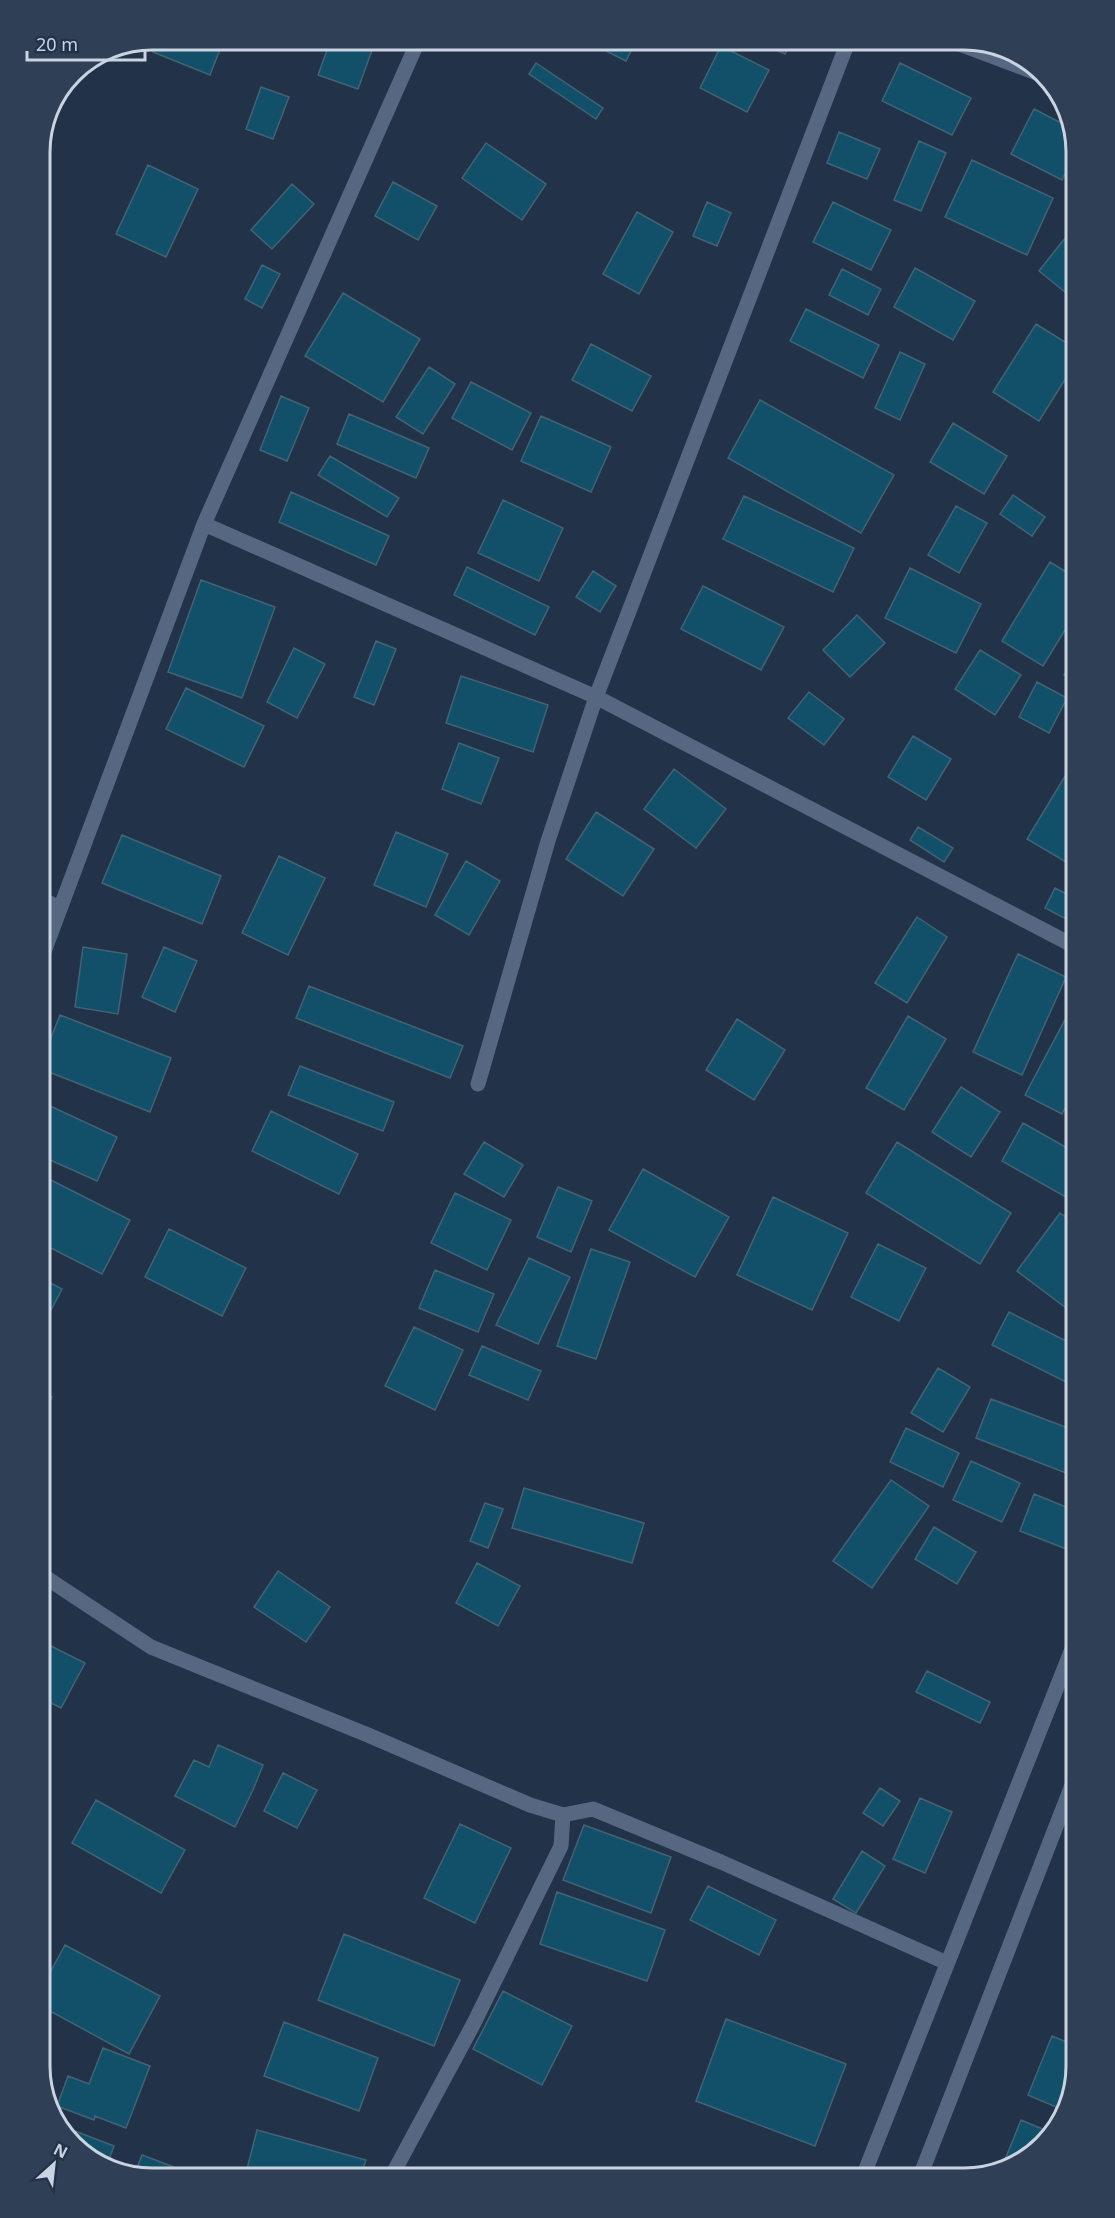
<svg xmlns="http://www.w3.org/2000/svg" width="1115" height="2218" font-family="'Noto Sans',sans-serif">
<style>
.building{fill:#125069;stroke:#426374;stroke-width:1.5}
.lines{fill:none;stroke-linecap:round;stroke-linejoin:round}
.service{stroke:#566781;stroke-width:15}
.minor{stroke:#566781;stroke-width:15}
.tertiary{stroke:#566781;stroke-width:15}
.rim{fill:none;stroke:#c9d3e1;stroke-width:3}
</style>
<rect width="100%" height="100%" fill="#223249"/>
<!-- building -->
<path class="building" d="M158 39H224L210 75 153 52Z
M331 39H376L358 89 318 75Z
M582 39H637L626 61Z
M752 39H792L785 54Z
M721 46 769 70 747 112 700 88Z
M536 63 603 108 596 119 529 74Z
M900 63 971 98 952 135 882 101Z
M261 87 289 97 273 139 246 129Z
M1034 109 1071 128 1076 152 1062 180 1011 154Z
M839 132 880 149 867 179 827 163Z
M919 141 946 153 921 211 894 200Z
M486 143 546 184 522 220 462 178Z
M972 160 1053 198 1027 255 945 217Z
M148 165 198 189 166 257 116 234Z
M393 182 437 206 418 240 375 216Z
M292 184 314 204 272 249 251 230Z
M707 202 731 213 717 246 693 236Z
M833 202 891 230 871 270 813 242Z
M637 212 673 232 639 294 603 274Z
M1065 238 1076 247V301L1039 271Z
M262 265 280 274 262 308 245 299Z
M915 268 975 301 953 340 894 307Z
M842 269 881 289 868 315 829 295Z
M343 293 420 339 383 402 305 356Z
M806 309 879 345 863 378 790 341Z
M1036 324 1076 349V362L1039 421 993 392Z
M591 344 651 376 632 411 572 380Z
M900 352 925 364 900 420 875 408Z
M429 367 455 384 423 434 396 417Z
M471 382 531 413 512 450 452 418Z
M281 396 309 408 287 461 260 450Z
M760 400 894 475 861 533 728 458Z
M349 414 429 448 416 478 337 444Z
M541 416 611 447 591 492 521 461Z
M953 423 1007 456 984 494 930 462Z
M330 456 399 498 387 517 318 475Z
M291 492 389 536 376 565 279 522Z
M1013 495 1045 517 1032 536 1000 514Z
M744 496 854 548 833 592 723 539Z
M503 500 563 528 539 581 478 553Z
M956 506 987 523 959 573 928 555Z
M1050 562 1076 578V612L1043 666 1002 641Z
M467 567 549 607 535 635 454 595Z
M910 568 981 604 956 653 885 618Z
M593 571 616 586 600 612 576 597Z
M201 580 275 607 242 698 168 672Z
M703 586 784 627 761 670 681 629Z
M857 615 885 643 850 677 823 650Z
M376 641 396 649 374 705 354 697Z
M294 648 325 664 297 718 267 702Z
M980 650 1021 675 995 715 955 689Z
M1076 653V681L1064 675Z
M461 676 548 705 533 752 446 723Z
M1037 682 1067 698 1049 733 1019 717Z
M186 688 264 726 244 767 166 729Z
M809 692 844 719 824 745 788 718Z
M913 736 951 759 926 800 888 777Z
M459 743 499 758 481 804 442 789Z
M1076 758V868L1027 839Z
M674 769 726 809 696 848 644 809Z
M596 812 654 849 623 896 566 859Z
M918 827 953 848 944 862 910 840Z
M396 832 448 854 426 907 374 885Z
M122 835 221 876 202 924 102 883Z
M279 856 325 878 288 955 242 933Z
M466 861 500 881 469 935 435 915Z
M1055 888 1076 899 1074 923 1045 908Z
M917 917 947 937 907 1003 875 983Z
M83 947 127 954 118 1014 75 1007Z
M164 947 197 961 175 1012 142 997Z
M1018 954 1066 977 1022 1075 973 1052Z
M309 986 463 1046 450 1078 296 1018Z
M1068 1014 1076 1019V1087L1062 1114 1025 1095Z
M60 1015 171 1058 150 1112 39 1068Z
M908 1016 946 1039 904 1110 866 1088Z
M737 1019 785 1050 754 1100 706 1070Z
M300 1066 394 1102 383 1131 288 1095Z
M961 1087 1000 1112 971 1157 932 1132Z
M48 1105 117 1137 97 1181 39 1155V1123Z
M271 1111 358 1154 339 1194 252 1151Z
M1023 1123 1076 1153V1191L1071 1200 1002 1161Z
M484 1142 523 1165 504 1197 464 1174Z
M897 1142 1011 1213 980 1264 866 1193Z
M643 1169 729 1217 695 1277 609 1230Z
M39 1174 130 1220 102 1274 39 1242Z
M558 1187 592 1201 571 1252 537 1237Z
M455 1193 511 1220 487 1270 431 1243Z
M773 1197 848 1233 812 1310 737 1275Z
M1060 1213 1076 1224V1312L1074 1314 1017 1271Z
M169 1229 246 1268 222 1316 145 1277Z
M878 1244 926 1268 899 1321 851 1297Z
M591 1249 630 1262 596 1359 557 1346Z
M529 1258 570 1277 538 1344 496 1325Z
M435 1270 494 1294 478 1332 419 1308Z
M39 1277 62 1289 39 1333Z
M1009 1312 1076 1346V1367L1068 1383 992 1345Z
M414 1327 463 1350 435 1410 385 1386Z
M482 1346 541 1371 528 1400 469 1375Z
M938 1368 970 1387 943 1432 911 1413Z
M39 1390 52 1397 39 1422Z
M991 1399 1076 1431V1477L976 1438Z
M906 1428 959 1453 943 1487 890 1462Z
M971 1461 1020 1483 1002 1522 953 1500Z
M891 1480 929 1506 872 1588 833 1561Z
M524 1488 644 1523 632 1563 512 1528Z
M1034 1494 1076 1511V1534L1069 1550 1020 1531Z
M485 1503 503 1509 488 1548 470 1541Z
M934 1527 976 1552 957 1584 915 1559Z
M477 1563 520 1586 498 1626 456 1603Z
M278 1571 330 1607 306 1642 254 1607Z
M39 1640 85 1663 61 1708 39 1697Z
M927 1671 990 1702 980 1723 916 1692Z
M218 1745 263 1765 253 1790 235 1827 175 1796 194 1760 209 1767Z
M283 1773 317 1790 297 1828 264 1811Z
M880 1788 900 1801 883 1826 863 1813Z
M920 1798 952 1812 925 1873 893 1859Z
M96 1800 185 1850 161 1893 72 1843Z
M460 1824 511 1848 475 1923 424 1898Z
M584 1825 671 1857 651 1913 563 1880Z
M862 1851 885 1866 856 1913 833 1899Z
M708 1886 776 1920 759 1955 690 1920Z
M557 1892 665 1930 647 1981 540 1944Z
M344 1934 460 1980 434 2046 318 2000Z
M65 1945 160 1996 129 2054 39 2005V1993Z
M503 1991 572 2026 542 2085 473 2049Z
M726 2019 846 2064 815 2146 696 2101Z
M284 2022 378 2058 359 2111 264 2076Z
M1052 2036 1076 2046V2067L1063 2110 1028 2095Z
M103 2048 150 2066 126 2128 95 2116 94 2120 57 2106 68 2076 89 2084Z
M1021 2120 1052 2133 1006 2171 1000 2172Z
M67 2128 114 2146 107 2165 83 2156 65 2133Z
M257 2130 366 2160 360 2179H283L247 2169Z
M142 2155 174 2167 169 2179H144L134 2175Z"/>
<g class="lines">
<!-- service -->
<path class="service" d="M39 898 60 908"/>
<!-- minor -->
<path class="minor" d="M419 39 204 524 596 697 849 39
M946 39 1042 75
M39 965 204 524
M478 1084 548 841 596 697 1076 947
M39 1573 151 1647 368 1735 530 1805 563 1815 593 1809 721 1862 947 1963
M390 2179 474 2023 561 1846 563 1815"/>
<!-- tertiary -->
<path class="tertiary" d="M862 2179 1076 1639
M919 2179 1076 1775"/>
</g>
<!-- crop -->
<path d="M0 0H1115V2218H0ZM152 50H964A102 102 0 0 1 1066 152V2066A102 102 0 0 1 964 2168H152A102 102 0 0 1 50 2066V152A102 102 0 0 1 152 50Z" fill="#2f3f55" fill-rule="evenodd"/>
<path class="rim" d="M152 50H964A102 102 0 0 1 1066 152V2066A102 102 0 0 1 964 2168H152A102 102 0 0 1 50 2066V152A102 102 0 0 1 152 50Z"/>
<!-- north arrow -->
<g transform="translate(54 2164) rotate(27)" stroke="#223249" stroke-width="4.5" paint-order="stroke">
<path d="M0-4.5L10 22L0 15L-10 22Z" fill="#c9d3e1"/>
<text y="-9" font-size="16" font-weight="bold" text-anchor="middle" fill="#c9d3e1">N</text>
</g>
<!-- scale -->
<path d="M27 51v9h118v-9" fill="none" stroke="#c9d3e1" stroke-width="3"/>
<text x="36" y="51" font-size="18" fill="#c9d3e1" stroke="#223249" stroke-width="4.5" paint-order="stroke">20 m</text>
</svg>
